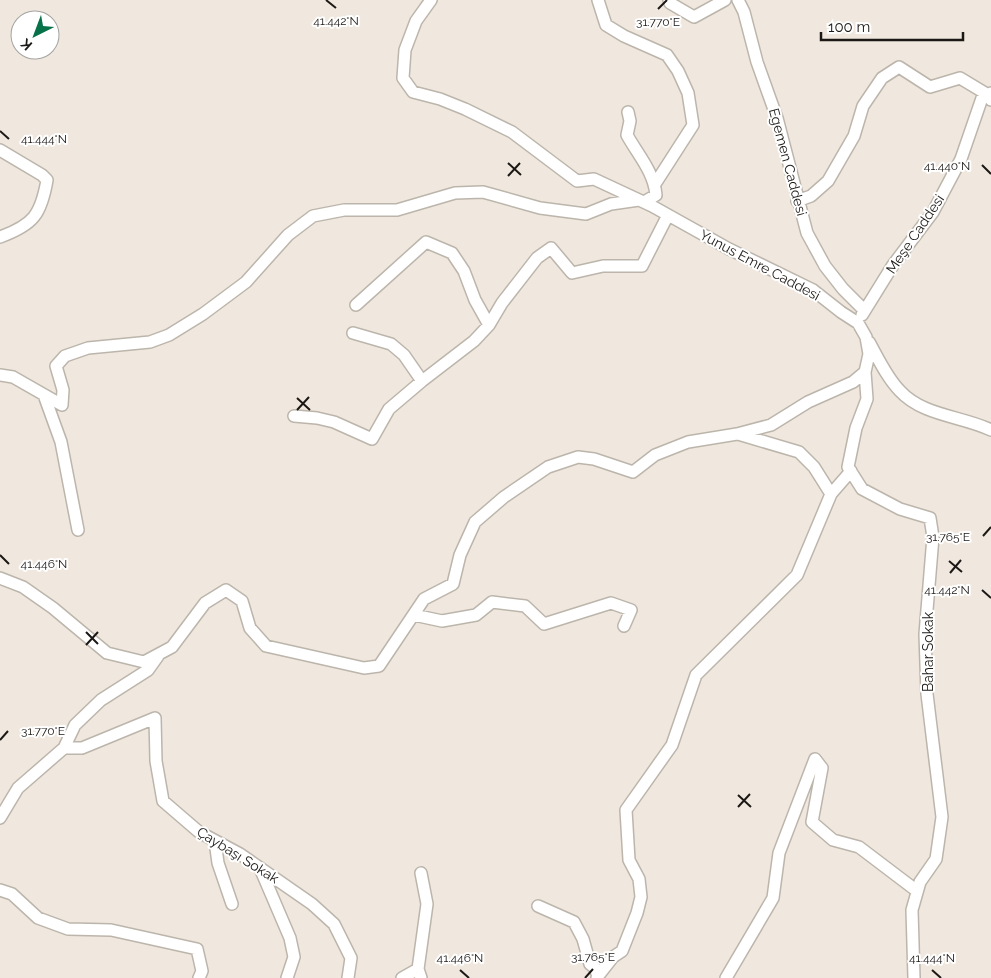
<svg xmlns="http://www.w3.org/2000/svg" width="991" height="978" font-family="Raleway,sans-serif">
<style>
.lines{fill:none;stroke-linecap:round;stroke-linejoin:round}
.minor-casing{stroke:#bcb5ab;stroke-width:14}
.minor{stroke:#fff;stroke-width:11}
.ticks{fill:none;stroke:#1b1815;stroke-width:2}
.labels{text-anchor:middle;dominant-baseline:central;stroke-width:4;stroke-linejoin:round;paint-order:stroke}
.street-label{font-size:14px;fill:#1b1815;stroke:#fff}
.ticks-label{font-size:12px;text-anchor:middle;fill:#1b1815;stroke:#fff;stroke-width:4;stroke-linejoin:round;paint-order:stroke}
</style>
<rect width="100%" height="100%" fill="#f0e8de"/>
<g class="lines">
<defs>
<path id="minor" d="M598 0 606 25 624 36 667 55 678 71 688 93 693 125 655 184
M669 0 670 3 694 17 725 0
M738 0 744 12 757 62 777 118 807 233 825 266 843 289 864 310
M628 112 630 121 627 135C638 155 654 172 656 195L644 202
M0 150 42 175 47 180C41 215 33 225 0 237
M797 201 811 196 828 181 854 136 863 106 882 78 899 67 930 87 960 78 990 96 991 93
M356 305 426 242 452 253 464 271 475 300 489 325
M862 315 893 265 933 212 961 159 982 98 990 96 991 100
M353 333 391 344 404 355 422 381
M869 342C878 358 887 378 900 391 923 416 962 416 991 430
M865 372 867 399 856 428 848 467 862 489 900 509 930 518 933 537 925 634 927 694 942 817 936 859 920 882 912 910 914 978
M0 375 13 377 62 405 63 390 56 366 65 356 88 348 150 342 169 335 203 314 246 282 288 235 313 216 344 210H397L455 193 483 192 540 208 586 214 611 204 639 200
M44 395 61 442 78 530
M294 416 317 418 334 422 372 439 389 409 422 381 474 341 489 325 502 303 537 258 551 248 572 273 603 266H642L668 215
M831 494 851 471
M0 578 23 587 53 608 107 653 144 662 172 647 205 603 226 590 242 601 250 628 266 646 364 668 379 666 424 599 453 584 460 555 475 522 504 497 548 467 578 457 594 459 633 472 655 455 688 442 737 434 771 425 808 402 853 382 865 372 869 354 866 337 858 323 841 312 813 290 729 249 652 206 594 179 577 181 512 132 465 109 440 99 413 92 403 78 405 50 416 21 431 0
M414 615 442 621 476 615 492 602 525 606 544 624 611 603 631 610 624 626
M64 748H82L155 718 156 761 163 801 199 832 240 854 312 904 334 924 351 958 348 978
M0 818 18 788 64 748 75 725 101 700 148 670 158 656
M215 841 218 863 232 904
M260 868 290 938 294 957 287 978
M0 890 12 894 38 918 68 929 111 930 197 949 202 971 199 978
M538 906 574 922 583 939 590 964 595 968 598 976 597 978
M598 976 613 957 622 951 637 913 641 897 639 879 629 860 626 810 672 745 696 675 797 575 831 494 814 467 799 452 738 434
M402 978 418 969
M421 978 418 969 427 904 421 873
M726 978 773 898 779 853 815 759 822 768 812 822 833 840 859 847 917 891"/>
</defs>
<!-- minor casing -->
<use href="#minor" class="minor-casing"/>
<!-- minor -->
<use href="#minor" class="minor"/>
</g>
<!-- ticks -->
<path class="ticks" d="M326 0 336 8M658 9 667 0M0 131 9 139M508 163 521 175M982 165 991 174M508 176 520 163M297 398 310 410M297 410 309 397M983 536 991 527M0 555 9 564M949 561 962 572M950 573 961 560M982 590 991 598M86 632 98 644M86 645 98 632M0 740 8 731M738 795 751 807M738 807 750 794M460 970 469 978M932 970 941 978M585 978 593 969"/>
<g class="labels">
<!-- street labels -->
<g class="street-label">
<text transform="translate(788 162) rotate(75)">Egemen Caddesi</text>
<text transform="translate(915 234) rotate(-56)">Meşe Caddesi</text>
<text transform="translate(760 265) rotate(28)">Yunus Emre Caddesi</text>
<text transform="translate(928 652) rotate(-90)">Bahar Sokak</text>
<text transform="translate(238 855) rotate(32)">Çaybaşı Sokak</text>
</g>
</g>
<g class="ticks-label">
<text x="336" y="25">41.442°N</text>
<text x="658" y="26">31.770°E</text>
<text x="44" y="143">41.444°N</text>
<text x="947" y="170">41.440°N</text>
<text x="948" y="541">31.765°E</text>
<text x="44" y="568">41.446°N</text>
<text x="947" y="594">41.442°N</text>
<text x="43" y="735">31.770°E</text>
<text x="593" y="961">31.765°E</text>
<text x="460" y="962">41.446°N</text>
<text x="932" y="962">41.444°N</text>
</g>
<!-- north arrow -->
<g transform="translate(35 35) rotate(222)"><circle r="24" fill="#ffffff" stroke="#a4a3a1"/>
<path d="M0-4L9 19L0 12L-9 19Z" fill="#077149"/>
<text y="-8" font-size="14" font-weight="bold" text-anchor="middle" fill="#1b1815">K</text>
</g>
<!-- scale -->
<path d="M821 32v8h142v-8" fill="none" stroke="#1b1815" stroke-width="2.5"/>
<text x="828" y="32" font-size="15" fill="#1b1815" stroke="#ffffff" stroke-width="4" paint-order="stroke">100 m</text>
</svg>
